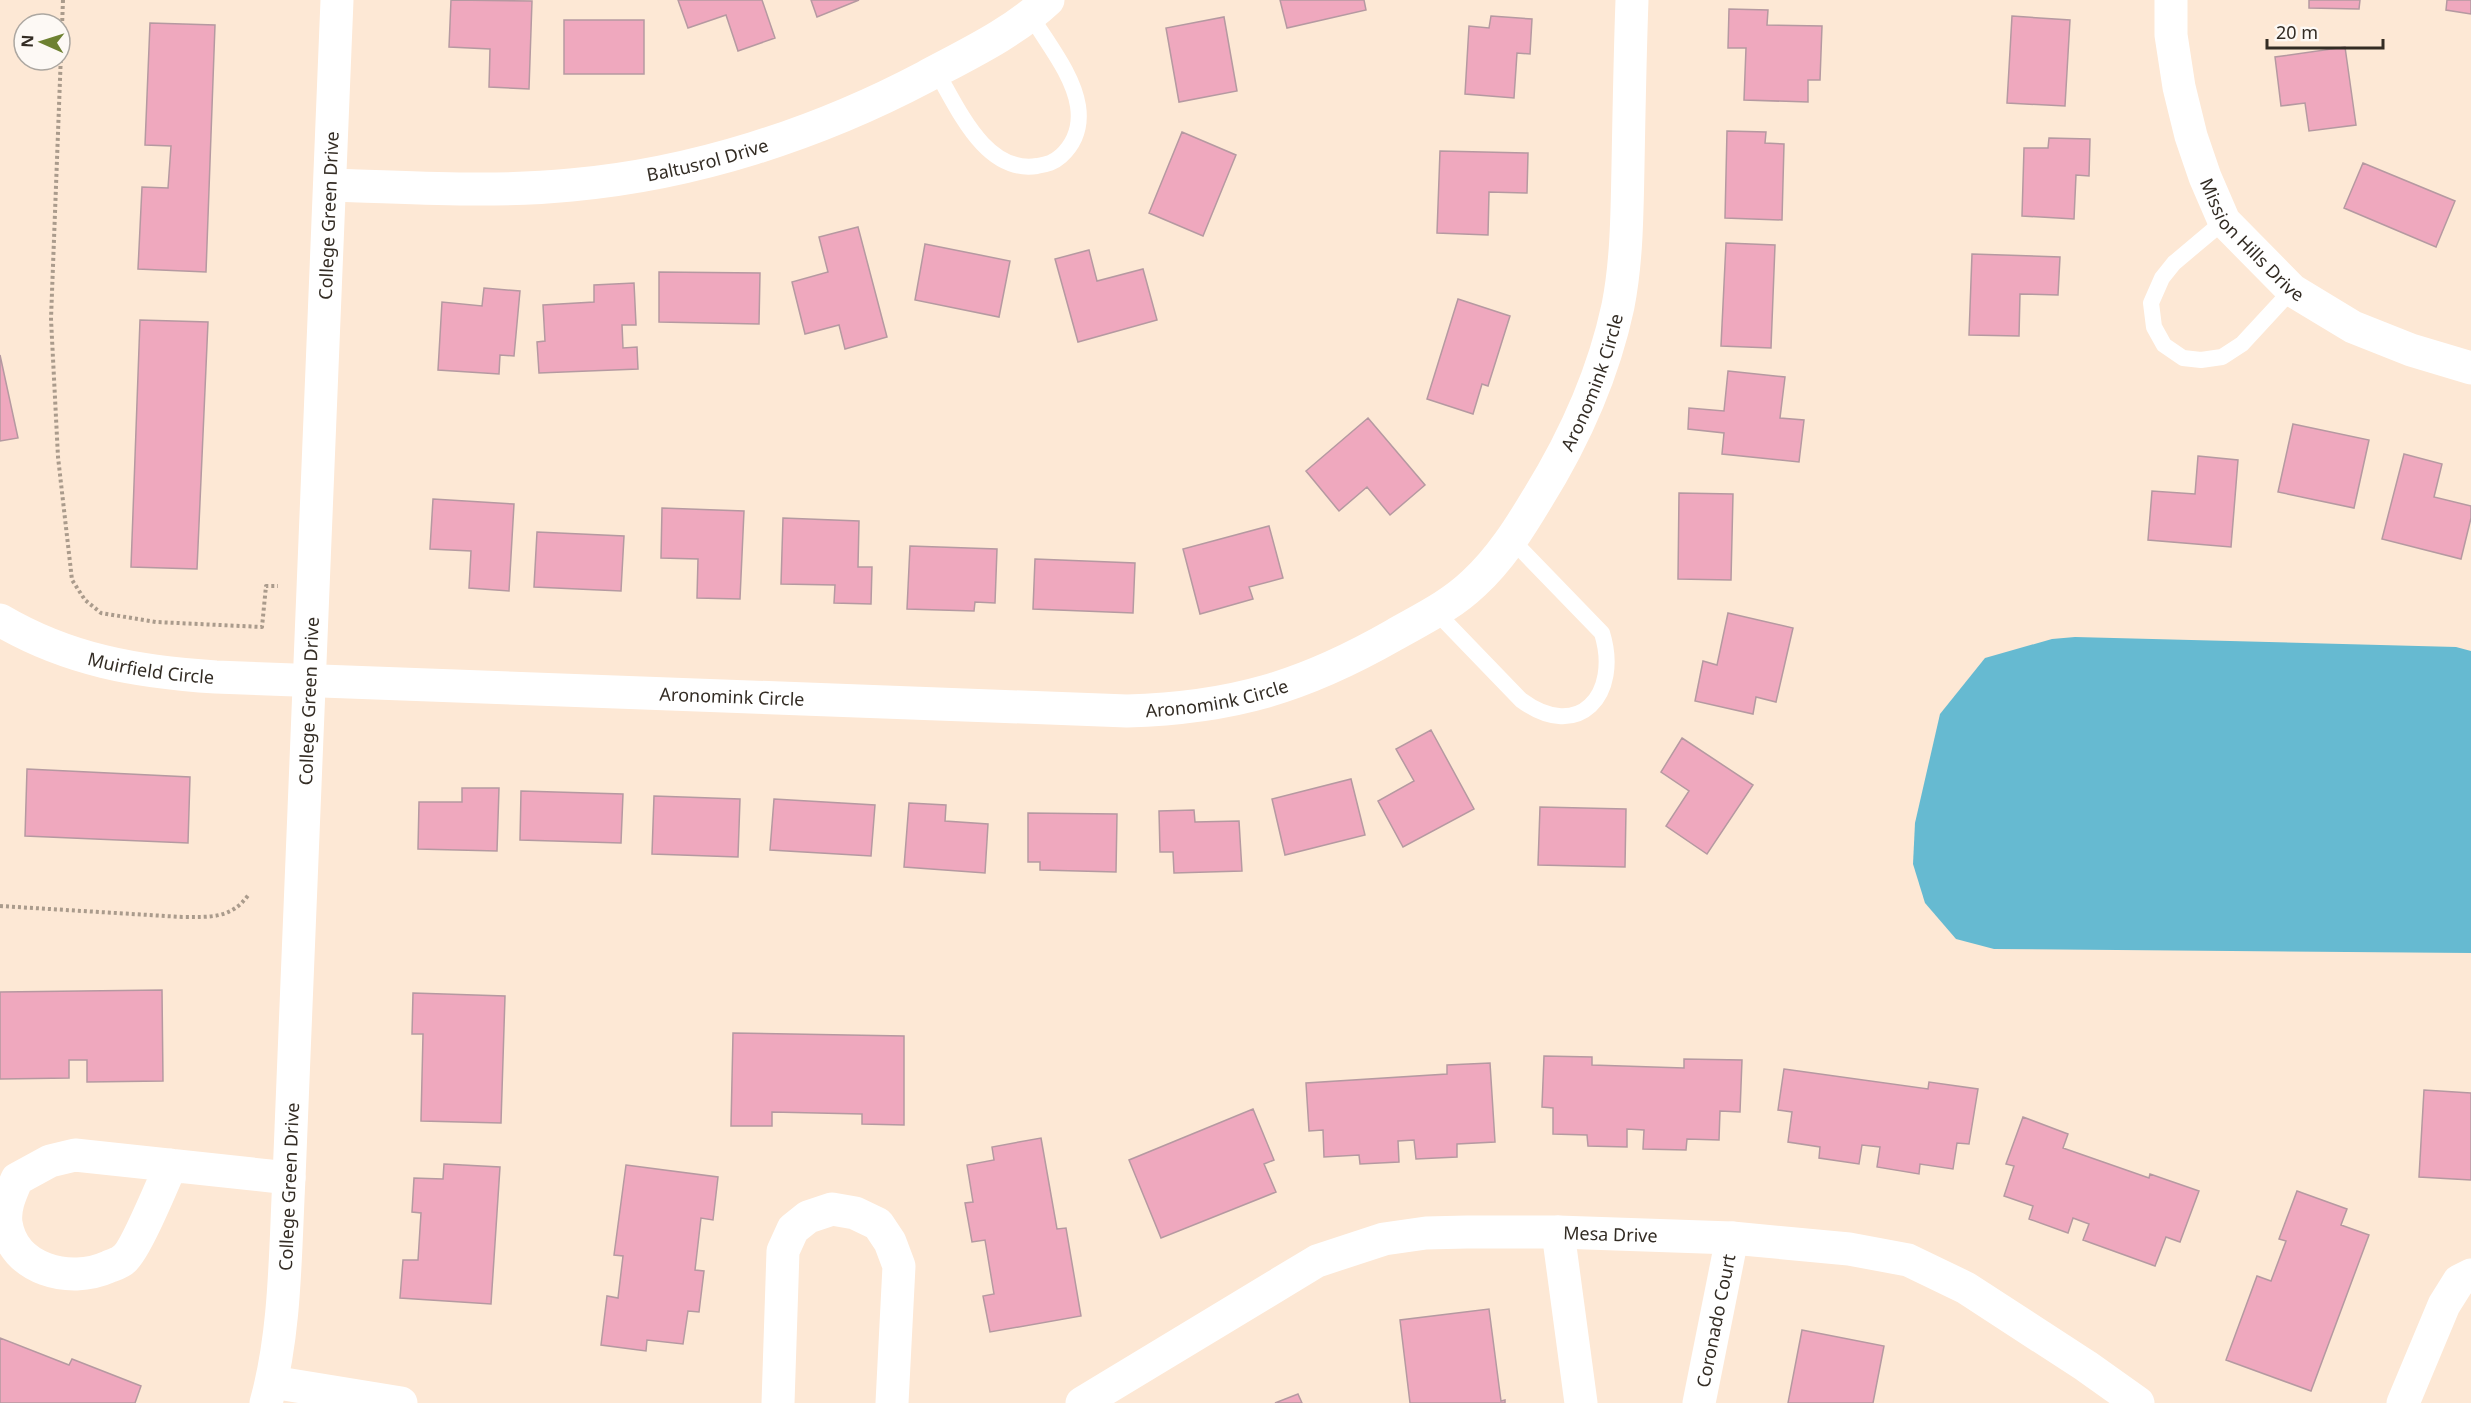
<svg xmlns="http://www.w3.org/2000/svg" width="2471" height="1403" font-family="'Noto Sans',sans-serif">
<style>
.water{fill:#66bad1}
.building{fill:#efa8be;stroke:#b599a1;stroke-width:1.5}
.lines{fill:none;stroke-linecap:round;stroke-linejoin:round}
.path{stroke:#aa9b8c;stroke-width:4;stroke-dasharray:3 3;stroke-linecap:butt}
.lane{stroke:#fff;stroke-width:16}
.street{stroke:#fff;stroke-width:33}
.labels{text-anchor:middle;dominant-baseline:central;stroke-width:6;stroke-linejoin:round;paint-order:stroke}
.street-label{font-size:18px;fill:#332c24;stroke:#fdf9f5}
</style>
<rect width="100%" height="100%" fill="#fde8d5"/>
<!-- water -->
<path class="water" d="M2075 637 2456 647 2471 651V953L1994 949 1956 939 1925 903 1913 864 1915 823 1940 714 1985 658 2052 639Z"/>
<!-- building -->
<path class="building" d="M451 0 532 1 529 89 489 87 490 49 449 47Z
M678 0H762L775 38 738 51 726 15 688 28Z
M811 0H859L817 17Z
M1280 0H1364L1366 10 1287 28Z
M2309 0H2360L2359 9 2309 8Z
M2447 0H2471V14L2446 10Z
M1729 9 1768 10 1767 25 1822 26 1820 80H1808V102L1744 100 1746 48H1728Z
M1491 16 1532 19 1530 54 1517 53 1514 98 1465 94 1469 26 1489 28Z
M2012 16 2070 20 2065 106 2007 103Z
M1224 17 1237 91 1179 102 1166 28Z
M564 20H644V74H564Z
M150 23 215 25 206 272 138 269 142 187 168 188 171 146 145 145Z
M2345 47 2356 125 2309 131 2305 103 2281 106 2275 57Z
M1727 131 1766 132 1765 143 1784 144 1782 220 1725 218Z
M1182 132 1236 155 1203 236 1149 213Z
M2049 138 2090 139 2089 176 2076 175 2074 219 2022 216 2024 148H2048Z
M1440 151 1528 153 1527 193 1489 192 1488 235 1437 233Z
M2363 163 2455 201 2436 247 2344 208Z
M858 227 887 337 845 349 839 325 805 334 792 282 828 272 819 237Z
M1726 243 1775 245 1771 348 1721 346Z
M925 244 1010 261 999 317 915 300Z
M1089 250 1097 281 1143 269 1157 320 1078 342 1055 259Z
M1972 254 2060 257 2058 295 2020 294 2019 336 1969 335Z
M659 272 760 273 759 324 659 322Z
M634 283 636 325H622L623 348 637 347 638 369 539 373 537 342 545 341 543 305 594 302V285Z
M484 288 520 291 514 356 500 355 499 374 438 370 442 302 482 306Z
M1458 299 1510 316 1488 386 1482 384 1473 414 1427 399Z
M140 320 208 322 197 569 131 567Z
M0 355 18 438 0 441Z
M1728 371 1785 377 1780 418 1804 420 1799 462 1722 454 1724 433 1688 429 1689 408 1724 411Z
M1368 418 1425 485 1390 515 1367 487 1339 511 1306 471Z
M2293 424 2369 440 2354 508 2278 492Z
M2404 454 2442 464 2434 497 2471 506V518L2461 559 2382 539Z
M2198 456 2238 460 2231 547 2148 540 2152 491 2195 494Z
M1679 493 1733 494 1731 580 1678 579Z
M433 499 514 504 509 591 469 588 471 551 430 549Z
M662 508 744 511 740 599 697 598 698 559 661 558Z
M783 518 859 521 858 567H872L871 604 834 603 835 585 781 584Z
M1269 526 1283 578 1249 587 1253 599 1200 614 1183 549Z
M537 532 624 536 621 591 534 587Z
M910 546 997 549 995 603 975 602 974 611 907 609Z
M1035 559 1135 563 1133 613 1033 609Z
M1728 613 1793 628 1776 702 1756 697 1753 714 1695 701 1703 661 1717 665Z
M1431 730 1474 809 1403 847 1378 801 1414 781 1396 749Z
M1682 738 1753 785 1707 854 1666 826 1689 791 1661 772Z
M27 769 190 777 188 843 25 836Z
M1351 779 1365 835 1285 855 1272 799Z
M462 788H499L497 851 418 849 419 802H462Z
M521 791 623 794 621 843 520 840Z
M654 796 740 799 738 857 652 854Z
M774 799 875 805 871 856 770 850Z
M909 803 946 805 945 821 988 824 985 873 904 867Z
M1540 807 1626 809 1625 867 1538 865Z
M1194 810 1195 822 1239 821 1242 871 1174 873 1173 852H1160L1159 811Z
M1028 813 1117 814 1116 872 1040 870V862H1028Z
M162 990 163 1081 87 1082V1060H69V1078L0 1079V992Z
M413 993 505 996 501 1123 421 1121 423 1034H412Z
M733 1033 904 1036V1125L862 1124V1114L772 1112V1126H731Z
M1544 1056 1592 1057V1065L1684 1068V1059L1742 1060 1740 1112 1720 1111 1719 1140 1687 1139 1686 1150 1643 1149 1644 1130 1627 1129V1147L1588 1146 1587 1135 1553 1134V1108L1542 1107Z
M1490 1063 1495 1142 1457 1144V1157L1416 1159 1414 1140 1398 1141 1399 1162 1360 1164 1359 1155 1324 1157 1323 1130 1309 1131 1306 1083 1447 1074V1065Z
M1784 1069 1928 1089 1929 1082 1978 1089 1969 1144 1957 1143 1953 1169 1920 1164 1919 1174 1877 1167 1880 1147 1862 1145 1859 1164 1819 1158 1820 1147 1788 1142 1792 1112 1778 1110Z
M2424 1090 2471 1093V1180L2419 1177Z
M1253 1109 1274 1160 1264 1164 1276 1192 1161 1238 1129 1160Z
M2023 1117 2068 1134 2063 1148 2149 1178 2150 1174 2199 1191 2180 1242 2166 1237 2155 1266 2083 1240 2089 1224 2073 1218 2068 1233 2029 1219 2033 1206 2004 1196 2014 1166 2006 1164Z
M1041 1138 1057 1229 1066 1228 1081 1316 990 1332 983 1296 994 1294 985 1240 972 1242 965 1203 973 1202 967 1165 994 1160 992 1147Z
M444 1164 500 1167 491 1304 400 1298 403 1260H418L421 1213 412 1212 414 1178 443 1179Z
M626 1165 718 1177 713 1220 701 1218 695 1270 704 1271 699 1312 688 1311 683 1344 647 1340 646 1351 601 1345 607 1296 618 1298 623 1256 614 1255Z
M2297 1191 2347 1209 2341 1225 2369 1235 2311 1391 2226 1360 2257 1276 2271 1281 2286 1241 2279 1239Z
M1489 1309 1501 1401 1505 1400V1403H1410L1400 1320Z
M1802 1330 1884 1346 1873 1403H1788Z
M0 1338 69 1365 72 1359 141 1386 135 1403H0Z
M1298 1394 1302 1403H1275Z"/>
<g class="lines">
<!-- path -->
<path class="path" d="M63 0 51 319 58 457 72 580 85 600 101 613 156 622 262 627 266 586H278
M0 906 182 917C210 917 232 919 249 894"/>
<!-- lane -->
<path class="lane" d="M936 71C958 108 985 174 1037 166 1048 164 1053 163 1061 156 1076 142 1081 126 1078 106 1073 74 1047 43 1031 16
M2224 221 2174 263 2162 278 2151 303 2154 327 2164 345 2183 358 2201 360 2222 357 2242 344 2292 290
M1437 613 1521 700C1579 743 1621 694 1602 633L1512 540"/>
<!-- street -->
<g class="street">
<path id="s1" d="M2171 0V35L2179 87 2191 136 2205 177 2224 221 2292 290 2353 327 2411 350 2471 368"/>
<path id="s2" d="M330 185C410 187 491 193 571 185 694 174 817 134 925 77 968 54 1013 33 1048 0"/>
<path id="s3" d="M0 620C68 660 137 672 216 677L1127 711C1232 708 1303 687 1394 635 1422 619 1450 606 1474 583 1500 559 1519 529 1537 499 1575 438 1603 376 1618 306 1627 260 1627 212 1628 166 1629 110 1630 55 1632 0"/>
<path d="M171 1165C164 1181 135 1251 124 1259 120 1263 113 1265 108 1267 70 1284 13 1270 6 1223 4 1207 11 1193 17 1179L50 1161 75 1155 289 1178"/>
<path d="M1558 1232 1581 1403"/>
<path d="M272 1382 401 1403"/>
<path id="s4" d="M266 1403C286 1331 285 1252 289 1178L337 0"/>
<path d="M778 1403 783 1251 793 1229 808 1217 832 1209 855 1213 878 1224 890 1242 899 1266 892 1403"/>
<path id="s5" d="M1082 1403 1317 1261 1384 1239 1426 1233 1467 1232H1558L1732 1238 1849 1249 1908 1260 1966 1288 2086 1366 2138 1403"/>
<path id="s6" d="M1699 1403 1732 1238"/>
<path d="M2403 1403 2444 1305 2459 1281 2471 1275"/>
</g>
</g>
<g class="labels">
<!-- street labels -->
<g class="street-label">
<text stroke="none"><textPath href="#s2" startOffset="380">Baltusrol Drive</textPath></text>
<text stroke="none"><textPath href="#s4" startOffset="1190">College Green Drive</textPath></text>
<text stroke="none"><textPath href="#s1" startOffset="261">Mission Hills Drive</textPath></text>
<text stroke="none"><textPath href="#s3" startOffset="1749">Aronomink Circle</textPath></text>
<text stroke="none"><textPath href="#s3" startOffset="160">Muirfield Circle</textPath></text>
<text stroke="none"><textPath href="#s3" startOffset="742">Aronomink Circle</textPath></text>
<text stroke="none"><textPath href="#s3" startOffset="1228">Aronomink Circle</textPath></text>
<text stroke="none"><textPath href="#s4" startOffset="704">College Green Drive</textPath></text>
<text stroke="none"><textPath href="#s4" startOffset="218">College Green Drive</textPath></text>
<text stroke="none"><textPath href="#s5" startOffset="572">Mesa Drive</textPath></text>
<text stroke="none"><textPath href="#s6" startOffset="84">Coronado Court</textPath></text>
</g>
</g>
<!-- north arrow -->
<g transform="translate(42 42) rotate(273)"><circle r="28" fill="#fdf9f5" stroke="#aca7a1" stroke-width="1.5"/>
<path d="M0-4.5L10 22L0 15L-10 22Z" fill="#6e8131"/>
<text y="-9" font-size="16" font-weight="bold" text-anchor="middle" fill="#332c24">N</text>
</g>
<!-- scale -->
<path d="M2267 39v9h116v-9" fill="none" stroke="#332c24" stroke-width="3"/>
<text x="2276" y="39" font-size="18" fill="#332c24" stroke="#fdf9f5" stroke-width="4.5" paint-order="stroke">20 m</text>
</svg>
